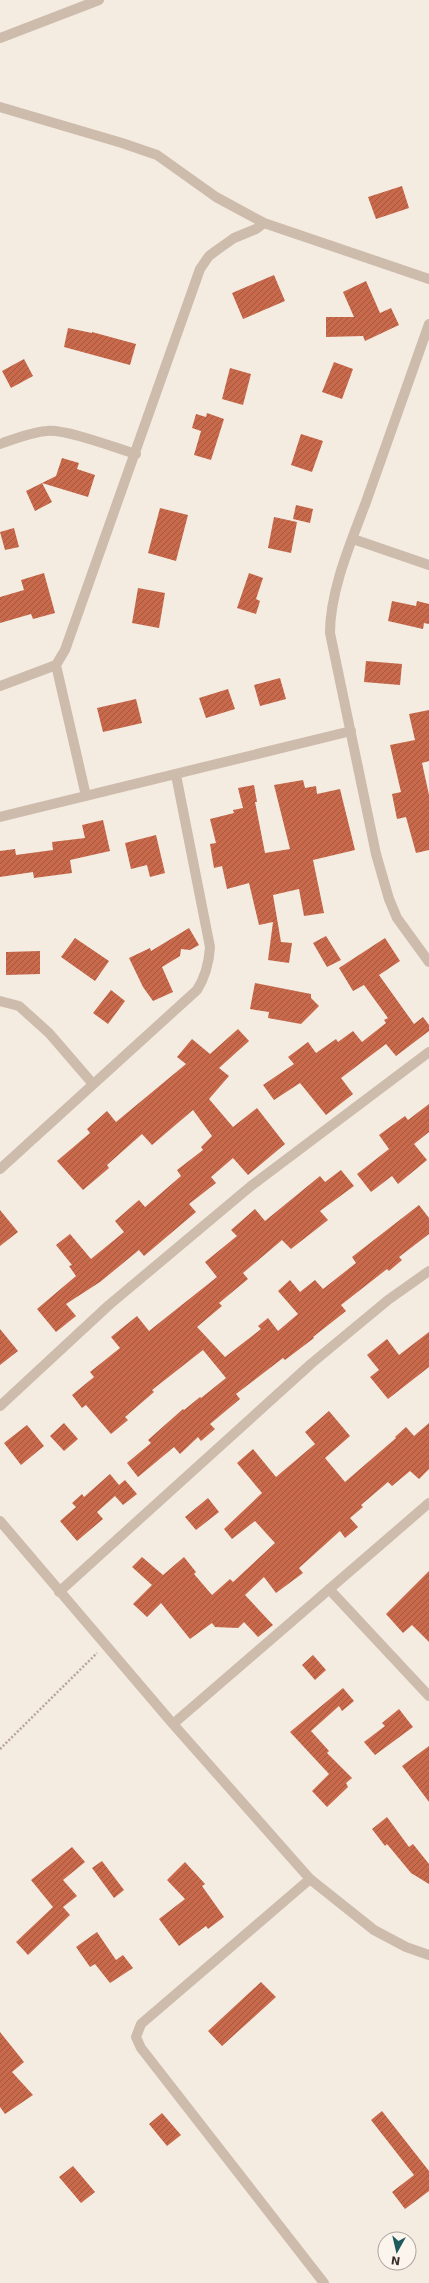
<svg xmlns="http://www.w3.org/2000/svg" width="429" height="2283" font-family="'DejaVu Sans',sans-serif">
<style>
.building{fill:url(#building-hatch)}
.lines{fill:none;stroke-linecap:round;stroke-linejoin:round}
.path{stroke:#b9a596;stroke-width:2.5;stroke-dasharray:2 2;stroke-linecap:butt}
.minor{stroke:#cdbbac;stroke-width:10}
</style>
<defs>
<pattern id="building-hatch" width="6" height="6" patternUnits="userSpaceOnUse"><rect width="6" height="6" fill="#c8694b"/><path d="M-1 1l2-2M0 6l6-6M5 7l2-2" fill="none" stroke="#a4573f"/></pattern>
</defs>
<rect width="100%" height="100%" fill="#f4ebe1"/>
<!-- building -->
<path class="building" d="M402 186 409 208 376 219 368 197Z
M274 275 285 301 243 319 232 293Z
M366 281 380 313 391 308 399 325 365 341 363 336 326 337V317H354L343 292Z
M68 328 92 333V332L136 344 130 365 64 347Z
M24 359 33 376 11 388 2 371Z
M334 362 353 369 342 399 322 392Z
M230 368 251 374 243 405 222 399Z
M207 413 224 419 211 460 194 455 201 431 192 428 196 414 206 417Z
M301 434 323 441 312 472 291 465Z
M62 458 79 463 77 469 95 475 88 497 42 483 52 502 35 511 26 491 56 476Z
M296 505 313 509 310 523 293 519Z
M160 508 188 515 176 561 148 553Z
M274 517 297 522 291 553 268 548Z
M14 528 19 547 5 550 0 532Z
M44 573 55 613 33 619 31 614 0 623V597L24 590 21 580Z
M249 573 263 578 256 599 260 601 256 614 237 608Z
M138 588 165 593 159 628 132 623Z
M392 601 416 606 417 601 429 604V624L424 623 423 629 388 621Z
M366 661 402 664 400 685 364 682Z
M280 678 286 699 260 706 254 685Z
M228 689 235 709 206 718 199 698Z
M136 699 142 723 103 732 97 708Z
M429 710V761L422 763 429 795V850L416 853 406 817 397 819 392 794 401 792 390 745 415 740 409 714Z
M303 780 305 788 316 786 317 794 340 789 355 850 313 860 324 913 304 916 299 889 273 895 281 942 292 943 289 963 268 960 273 922 259 925 249 883 227 889 222 866 214 868 210 844 216 843 210 819 234 813 233 810 243 808 238 788 254 785 257 802H255L265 853 290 849 274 785Z
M103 820 110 851 70 860 72 873 34 878 33 872 0 877V851L15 849 16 855 53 850 52 842 85 838 82 825Z
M156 835 165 873 150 877 147 865 131 869 125 843Z
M189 928 199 945 190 950 181 949 180 956 162 967 173 992 153 1001 143 987 129 958 150 948 151 951Z
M326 936 341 960 327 967 313 943Z
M75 938 109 961 95 981 61 957Z
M385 938 400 961 379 975 414 1024 423 1017 429 1025V1031L396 1056 386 1044 341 1078 353 1094 326 1115 300 1083 274 1100 263 1085 294 1064 288 1057 308 1042 316 1053 336 1039 338 1042 353 1031 362 1042 386 1023 384 1020 388 1018 364 985 353 991 339 968Z
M40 951V974L6 975V952Z
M255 983 311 994V998L319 1006 301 1024 268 1018 269 1012 250 1009Z
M111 990 125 1001 108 1024 93 1013Z
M238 1029 249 1041 219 1068 229 1076 209 1099 233 1127 257 1108 285 1144 248 1175 233 1158 211 1177 216 1183 189 1204 196 1212 144 1256 139 1250 100 1282 66 1304 76 1316 56 1332 37 1309 76 1276 69 1266 72 1265 56 1245 70 1234 91 1259 124 1232 115 1221 139 1200 145 1207 181 1176 177 1170 203 1150 201 1147 212 1136 193 1110 152 1145 142 1134 107 1165 109 1168 83 1190 57 1161 90 1133 87 1129 107 1111 116 1122 186 1064 177 1057 192 1039 210 1054Z
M429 1104V1132L414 1144 427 1160 398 1184 392 1176 371 1192 357 1174 389 1149 379 1135 405 1116 408 1120Z
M341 1170 354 1186 320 1211 328 1220 291 1249 282 1240 243 1273 248 1279 219 1303 222 1306 197 1327 225 1357 261 1329 258 1326 268 1318 278 1331 298 1314 278 1291 290 1280 300 1292 315 1280 323 1289 356 1263 352 1257 419 1205 429 1218V1234L399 1257 402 1260 389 1271 387 1269 341 1305 346 1311 313 1337 314 1338 285 1360 283 1358 236 1394 240 1399 210 1424 215 1429 201 1441 198 1437 180 1454 174 1447 138 1477 127 1463 151 1443 148 1440 183 1409 184 1410 200 1397 201 1398 226 1378 203 1350 152 1390 154 1392 125 1417 128 1420 111 1434 86 1405 82 1408 72 1395 94 1377 90 1372 120 1348 111 1337 137 1316 149 1331 217 1277 205 1262 237 1236 231 1230 255 1209 265 1221 320 1176 325 1182Z
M0 1210 18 1232 0 1246Z
M0 1329 18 1351 0 1365Z
M429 1332V1367L388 1399 370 1377 379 1370 367 1355 387 1339 399 1355Z
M329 1411 350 1436 325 1458 345 1482 396 1438 395 1437 406 1427 414 1436 429 1423V1469L419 1479 410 1471 392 1486 388 1482 361 1505 363 1507 350 1518 358 1527 345 1538 340 1531 299 1568 303 1573 276 1593 264 1577 245 1595 273 1625 258 1637 244 1622 238 1628 215 1627 212 1623 190 1639 161 1603 147 1617 133 1604 152 1585 132 1567 142 1557 163 1575 184 1557 196 1572 194 1574 212 1595 230 1579 233 1582 275 1543 255 1521 232 1539 224 1529 262 1493 237 1463 253 1449 276 1477 315 1444 305 1432Z
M64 1423 78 1439 64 1451 50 1436Z
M27 1425 44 1446 21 1465 4 1443Z
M110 1474 119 1485 125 1480 137 1494 123 1505 115 1496 97 1512 103 1519 77 1541 60 1521 76 1507 72 1503 82 1494 84 1497Z
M208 1498 219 1512 196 1530 185 1517Z
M429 1571V1642L412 1625 403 1633 386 1614Z
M313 1655 326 1670 315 1680 302 1665Z
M343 1688 354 1701 342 1711 339 1706 311 1731 329 1751 327 1753 352 1778 346 1783 348 1787 327 1807 312 1791 329 1774 290 1732Z
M399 1709 413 1727 375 1755 364 1742 385 1726 382 1723Z
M429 1746V1802L402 1766Z
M387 1817 409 1847 413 1844 429 1864V1884L411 1873 387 1844 385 1846 372 1829Z
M72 1847 85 1862 63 1880 77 1896 63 1907 70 1915 28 1955 16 1942 53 1907 31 1880Z
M102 1861 124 1890 114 1898 92 1868Z
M185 1862 205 1884 202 1886 224 1917 208 1929 206 1926 179 1946 159 1919 185 1899 167 1880Z
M97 1932 116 1960 123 1955 133 1968 110 1983 95 1964 90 1967 76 1947Z
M261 1982 276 1997 222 2046 208 2031Z
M0 2032 24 2062 12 2072 33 2095 5 2114 0 2107Z
M382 2111 429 2171V2191L405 2209 392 2192 414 2175 371 2120Z
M162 2113 181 2135 167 2146 149 2124Z
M73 2166 95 2192 81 2203 59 2177Z"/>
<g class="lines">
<!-- path -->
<path class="path" d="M0 1749 97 1653"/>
<!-- minor -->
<path class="minor" d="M0 38 99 0
M0 107 122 143 157 155 216 197 264 223
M429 324C408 383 387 443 366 502 351 542 330 590 330 633L376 854 389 899 397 918 429 962
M0 444C15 439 31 432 47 431 66 429 116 448 136 454
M353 539 429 565
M0 686 56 665
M86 796 56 665 65 650 200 269 209 256 217 250 234 238 256 229 264 223 429 279
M0 817 351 731
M0 1001 19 1006 49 1033 93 1084
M0 1169 197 990C206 976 209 963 210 947L176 775
M0 1406 109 1305 251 1186 429 1052
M0 1521 173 1724 310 1879 374 1930 406 1947 429 1955
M329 1589 429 1696
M59 1592 312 1363 388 1300 429 1271
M173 1724 429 1503
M310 1879 141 2024 136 2037 141 2048 324 2283"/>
</g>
<!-- north arrow -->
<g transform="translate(397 2251) rotate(188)"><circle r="19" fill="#fbf5ee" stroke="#aea6a0"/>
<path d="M0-3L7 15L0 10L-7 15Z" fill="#1f5a5e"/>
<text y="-6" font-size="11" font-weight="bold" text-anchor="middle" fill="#3b302b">N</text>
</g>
</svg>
